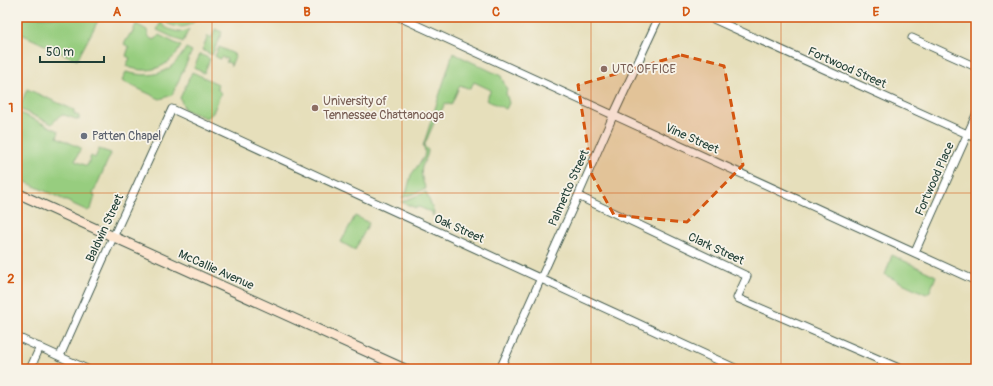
<svg xmlns="http://www.w3.org/2000/svg" width="993" height="386" font-family="Pangolin,sans-serif">
<style>
.green{fill:#97cd7f;stroke:#5b855a}
.lines{fill:none;stroke-linecap:round;stroke-linejoin:round}
.street-casing{stroke:#3d5548;stroke-width:9}
.secondary-casing{stroke:#3d5548;stroke-width:11}
.street{stroke:#fff;stroke-width:7}
.secondary{stroke:#fce5cf;stroke-width:9}
.marked{fill:#d45610;fill-opacity:0.2;stroke:#d45610;stroke-width:3;stroke-dasharray:8 5;stroke-linejoin:round}
.grid{fill:none;stroke:#d45610;stroke-width:1;stroke-opacity:0.55}
.education-dot{fill:#8d6e63;stroke:#f7f3e8;stroke-width:1.5}
.worship-dot{fill:#6b7280;stroke:#f7f3e8;stroke-width:1.5}
.labels{text-anchor:middle;dominant-baseline:central;stroke-width:3.5;stroke-linejoin:round;paint-order:stroke}
.street-label{font-size:12px;fill:#1f3d34;stroke:#f7f3e8}
.education-label{font-size:12px;fill:#785e54;stroke:#f7f3e8;text-anchor:start}
.worship-label{font-size:12px;fill:#5b616d;stroke:#f7f3e8;text-anchor:start}
.neatline{fill:none;stroke:#d45610;stroke-width:1.5}
.grid-label{font-size:13px;text-anchor:middle;font-weight:bold;fill:#d45610}
</style>
<rect width="100%" height="100%" fill="#f7f3e8"/>
<filter id="ink" filterUnits="userSpaceOnUse"><feTurbulence type="fractalNoise" baseFrequency=".025" numOctaves="2"/><feDisplacementMap in="SourceGraphic" scale="8" xChannelSelector="R" yChannelSelector="G"/><feConvolveMatrix kernelMatrix="1 2 1 2 8 2 1 2 1" color-interpolation-filters="sRGB"/></filter>
<filter id="wash" filterUnits="userSpaceOnUse"><feTurbulence type="fractalNoise" baseFrequency=".012" numOctaves="4" result="noise"/><feDisplacementMap in="SourceGraphic" scale="16" xChannelSelector="R" yChannelSelector="G"/><feGaussianBlur stdDeviation="0.9" result="paint"/><feColorMatrix in="noise" values="0 0 0 0 0 0 0 0 0 0 0 0 0 0 0 0 0 1.4 0 .05"/><feComposite in="paint" operator="in"/></filter>
<g filter="url(#wash)">
<rect width="100%" height="100%" fill="#e6dfbb"/>
<!-- green -->
<path class="green" d="M17 17H100L77 60 17 32Z
M163 17H197C190 31 172 29 162 19Z
M161 22C164 30 183 35 189 29L183 42 157 30Z
M136 24 147 30C148 36 150 41 156 39L159 35 181 46C170 67 149 76 126 66L130 58 126 56 129 47 124 44 130 34H132Z
M215 29 222 32 212 55 202 50 208 36 212 38Z
M219 47 234 54V55L235 56 231 66 230 63 226 62 227 59 221 57 220 59 215 56Z
M186 48 192 51 172 95 160 99 122 81 126 72C154 79 171 74 186 48Z
M453 53 501 76 507 90 506 93 509 103 506 109 486 100 491 90 474 82 470 89 460 85 451 105 445 103 439 116H437L424 146 428 150C428 155 426 158 424 162 419 171 422 180 426 189L402 198 407 191 411 175 424 157 425 151 423 146Z
M200 54 210 59 204 73 194 68Z
M192 72 218 84C216 88 218 90 221 93L213 113 206 118 185 110 180 98Z
M27 89 74 110V114L79 116V120L64 115 59 116 52 124 19 109Z
M18 112 59 131 57 137 81 148 75 161 87 166 91 156 95 158 99 149 111 153 93 194 95 196 91 209H90L88 211 17 178V115Z
M426 192 434 212 433 216 432 215 433 213 419 207 416 208 401 202Z
M355 216 369 223 355 250 341 242Z
M892 255 936 276 930 291 926 294 885 275Z"/>
</g>
<g filter="url(#ink)">
<g class="lines">
<defs>
<path id="street" d="M399 17 976 281
M709 17 976 138
M912 38 976 67
M578 196 747 276 737 298 901 369
M915 252 976 115
M17 337 87 369
M60 356 110 244 172 109 737 369
M30 369 40 347
M500 369 578 196 613 116 659 17"/>
<path id="secondary" d="M17 193 405 369"/>
</defs>
<!-- street casing -->
<use href="#street" class="street-casing"/>
<!-- secondary casing -->
<use href="#secondary" class="secondary-casing"/>
<!-- street -->
<use href="#street" class="street"/>
<!-- secondary -->
<use href="#secondary" class="secondary"/>
</g>
</g>
<!-- marked area -->
<path class="marked" d="M681 55 724 66 743 165 687 222 614 215 592 175 578 85Z"/>
<!-- grid -->
<path class="grid" d="M212 17V369M402 17V369M591 17V369M781 17V369M17 193H976"/>
<!-- markers -->
<g class="education-dot">
<circle cx="604" cy="69" r="4"/>
<circle cx="315" cy="108" r="4"/>
</g>
<circle class="worship-dot" cx="84" cy="136" r="4"/>
<g class="labels">
<!-- street labels -->
<g class="street-label">
<text transform="translate(847 68) rotate(24)">Fortwood Street</text>
<text transform="translate(692 139) rotate(24)">Vine Street</text>
<text transform="translate(935 179) rotate(-66)">Fortwood Place</text>
<text transform="translate(569 188) rotate(-66)">Palmetto Street</text>
<text transform="translate(105 228) rotate(-65)">Baldwin Street</text>
<text transform="translate(459 229) rotate(24)">Oak Street</text>
<text transform="translate(716 249) rotate(25)">Clark Street</text>
<text transform="translate(216 270) rotate(24)">McCallie Avenue</text>
</g>
<!-- education labels -->
<g class="education-label">
<text x="612" y="69">UTC OFFICE</text>
<text x="323" y="101">University of<tspan x="323" dy="14">Tennessee Chattanooga</tspan></text>
</g>
<!-- worship labels -->
<g class="worship-label">
<text x="92" y="136">Patten Chapel</text>
</g>
</g>
<!-- margin -->
<rect width="993" height="386" fill="none" stroke="#f7f3e8" stroke-width="44"/>
<!-- scale -->
<path d="M40 56v6h64v-6" fill="none" stroke="#1f3d34" stroke-width="2"/>
<text x="46" y="56" font-size="12" fill="#1f3d34" stroke="#f7f3e8" stroke-width="3" paint-order="stroke">50 m</text>
<rect x="22" y="22" width="949" height="342" class="neatline"/>
<g class="grid-label">
<text x="117" y="16">A</text>
<text x="307" y="16">B</text>
<text x="496" y="16">C</text>
<text x="686" y="16">D</text>
<text x="876" y="16">E</text>
<text x="11" y="112">1</text>
<text x="11" y="283">2</text>
</g>
</svg>
